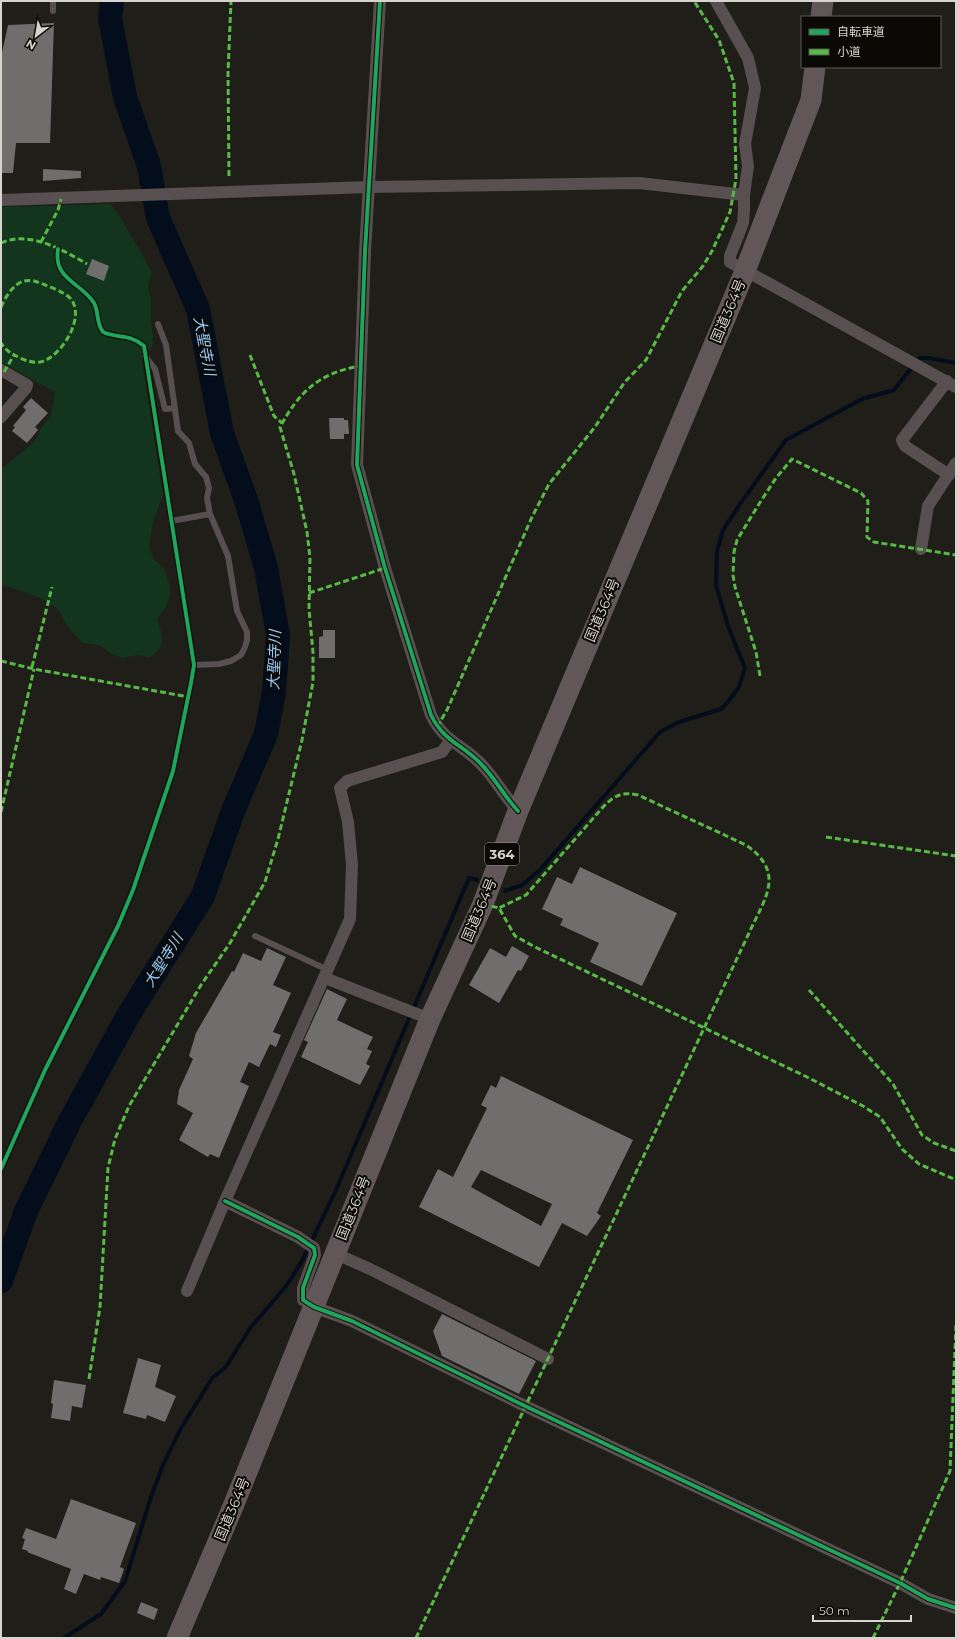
<svg xmlns="http://www.w3.org/2000/svg" width="957" height="1639" font-family="Montserrat,'Noto Sans JP',sans-serif">
<style>
.green{fill:#13351d}
.lines{fill:none;stroke-linecap:round;stroke-linejoin:round}
.stream{stroke:#030d1c;stroke-width:4}
.river{stroke:#030d1c;stroke-width:24}
.building{fill:#706d6d;fill-rule:evenodd}
.service{stroke:#574f50;stroke-width:6}
.minor{stroke:#574f50;stroke-width:12}
.trunk{stroke:#625758;stroke-width:21}
.quiet{stroke:#58b947;stroke-width:3;stroke-dasharray:6 3;stroke-linecap:butt}
.cycleway-casing{stroke:#0b0905;stroke-width:6}
.cycleway{stroke:#20a55d;stroke-width:4}
.labels{text-anchor:middle;dominant-baseline:central;stroke-width:4;stroke-linejoin:round;paint-order:stroke}
.shield{fill:#0b0905;stroke:#9a9791;stroke-width:1}
.shield-label{font-size:13px;font-weight:bold;fill:#d7d4cd}
.street-label{font-size:14px;fill:#d7d4cd;stroke:#0b0905}
.water-label{font-size:15px;font-style:italic;fill:#96ccfa;stroke:#0b0905}
</style>
<rect width="100%" height="100%" fill="#201e18"/>
<!-- green -->
<path class="green" d="M110 204 118 213 152 272 148 287 151 299V323L153 336 152 347 141 355 163 495 153 522 149 548 154 559 164 569 170 586V595L166 607 157 619C163 638 167 645 150 657L138 655 122 658 110 653 99 645 83 643C77 637 70 630 65 622 63 618 61 612 57 609 48 599 15 588 1 585V469L31 445 38 436 41 428 51 416 55 392 1 362V207Z"/>
<g class="lines">
<!-- stream -->
<path class="stream" d="M505 891 522 885 539 871 660 732 679 722 721 709 728 702 739 687 745 668 728 626 716 585 717 551 723 530 740 504 786 440 862 399 894 390 919 358H929L956 363
M64 1638 101 1614 125 1581 152 1494 163 1465 181 1428 213 1377 225 1368 251 1327 287 1285 302 1261 336 1190 469 878 477 880"/>
<!-- river -->
<path class="river" d="M1 1281 26 1211 70 1121 129 1014 203 896 233 811 266 734 274 692 278 635 266 568 247 503 222 433 198 309 158 218 149 166 125 97 110 18 112 1"/>
</g>
<!-- building -->
<path class="building" d="M54 23 50 143H16L13 173H1V57L8 25Z
M43 169 81 171V178L43 181Z
M92 259 109 266 104 281 86 274Z
M31 398 48 413 35 427 38 430 27 443 12 431 15 427 13 426 26 410 23 407Z
M329 418H344V420H348L349 434H344V439H330Z
M323 630H335V658H319V637L323 636Z
M580 867 677 913 642 986 590 962 599 943 560 925 563 919 542 909 557 877 572 884Z
M512 946 529 956 521 971 518 970 499 1003 469 985 490 948 506 957Z
M267 948 286 957 273 985 291 993 273 1032 281 1035 276 1047 270 1044 259 1067 249 1062 240 1082 249 1086 219 1158 210 1154 208 1157 179 1140 193 1113 177 1104 179 1090 193 1059 189 1056 196 1033 232 971 234 972 243 953 261 961Z
M327 989 347 999 337 1020 373 1037 367 1049 372 1051 366 1064 370 1066 360 1085 301 1057 308 1042 304 1040Z
M501 1076 633 1140 597 1213 601 1216 587 1236 562 1223 539 1267 419 1207 438 1169 453 1177 487 1108 481 1105 491 1085 496 1088ZM481 1170 552 1204 541 1226 471 1187Z
M442 1314 536 1361 519 1394 442 1356 433 1331Z
M138 1358 161 1365 155 1387 176 1396 165 1422 147 1415 146 1419 123 1413Z
M54 1380 86 1385 82 1408 72 1406 70 1421 51 1418 53 1404 51 1403Z
M71 1499 136 1523 120 1567 124 1569 119 1583 101 1577 100 1580 84 1574 76 1594 64 1589 71 1569 27 1552 28 1551 22 1549 25 1539 22 1538 26 1528 56 1539Z
M141 1602 158 1609 154 1620 137 1613Z"/>
<g class="lines">
<!-- service -->
<path class="service" d="M53 1V11
M158 324 166 345 178 431 189 443 195 464 206 477 209 488 207 498 210 514 228 556 237 611 247 632V640L245 647 241 655 231 661 219 664 194 665
M145 356 155 369 165 409 175 408
M171 521 210 514
M255 936 328 970"/>
<!-- minor -->
<path class="minor" d="M380 1 365 251 357 465 385 568 431 715C444 742 462 744 481 764 495 778 504 796 518 811
M716 1 748 58 755 88 745 144 748 166 744 195V210L743 223 730 256V262L956 387
M1 200 369 187 639 183 744 195
M1 370 27 385 26 388 1 417
M947 381 902 440 905 446 949 475
M921 549 928 506 956 463
M325 978 430 1019
M225 1201 298 1237 314 1248 315 1255 303 1288V1300L314 1307 352 1321 525 1406 900 1583 928 1599 956 1608
M334 1253 370 1269 548 1359
M187 1291 225 1201 350 919 352 865 348 822 340 788 347 781 442 752 450 741"/>
<!-- trunk -->
<path class="trunk" d="M821 17 823 1
M177 1638 232 1509 430 1019 483 904 518 811 745 271 811 100 815 67"/>
<!-- quiet -->
<path class="quiet" d="M229 176 228 73 231 1
M41 242 58 210 61 199
M1 243C29 230 63 250 87 264
M1 307C7 294 17 277 34 281 43 284 63 291 70 298 87 316 61 358 40 362 33 363 27 361 20 358 12 354 6 351 1 343
M250 355 274 416 282 423
M4 372 14 355
M309 593 385 568
M1 661 34 669 189 697
M32 667 52 587
M760 676 756 652 735 587 733 575 734 552 737 540 759 504 776 478 792 459 861 493 868 501 867 537 874 542 956 555
M437 727 447 710 532 517 549 484 595 427 624 383 646 360 682 291 703 266 712 251 730 212 736 179 734 83 719 40 694 1
M1 812 34 669
M826 837 956 856
M483 904 499 908 515 936 535 947 807 1077 863 1106 880 1117 902 1149 919 1164 954 1179 956 1181
M809 990 893 1084 922 1135 934 1143 956 1151
M89 1379 100 1307 108 1168 115 1139 129 1106 201 985 230 943 265 882 278 839 302 740 313 682V652L309 609 310 558 307 532 294 474 280 427C299 392 319 373 360 366
M416 1638 749 933C765 898 786 873 746 845L638 795C623 792 616 794 604 806L526 895 499 908
M873 1638 900 1583 950 1471 956 1324"/>
<defs>
<path id="cycleway" d="M380 1 365 251 357 465 385 568 431 715C444 742 462 744 481 764 495 778 504 796 518 811
M1 1169 45 1070 118 926 133 890 173 771 191 683 194 665 144 346C129 333 118 339 103 332 96 323 99 312 94 303 82 283 53 280 58 249
M225 1201 298 1237 314 1248 315 1255 303 1288V1300L314 1307 352 1321 525 1406 900 1583 928 1599 956 1608"/>
</defs>
<!-- cycleway casing -->
<use href="#cycleway" class="cycleway-casing"/>
<!-- cycleway -->
<use href="#cycleway" class="cycleway"/>
</g>
<g class="labels">
<!-- shield labels -->
<rect class="shield" x="485" y="843" width="34" height="22" rx="3"/>
<g class="shield-label">
<text x="502" y="854">364</text>
</g>
<!-- street labels -->
<g class="street-label">
<text transform="translate(728 311) rotate(-67)">国道364号</text>
<text transform="translate(602 610) rotate(-67)">国道364号</text>
<text transform="translate(479 910) rotate(-67)">国道364号</text>
<text transform="translate(353 1208) rotate(-68)">国道364号</text>
<text transform="translate(232 1509) rotate(-67)">国道364号</text>
</g>
<!-- water labels -->
<g class="water-label">
<text transform="translate(205 346) rotate(79)">大聖寺川</text>
<text transform="translate(274 660) rotate(-88)">大聖寺川</text>
<text transform="translate(163 960) rotate(-58)">大聖寺川</text>
</g>
</g>
<!-- border -->
<rect width="957" height="1639" fill="none" stroke="#d7d4cd" stroke-width="4"/>
<!-- legend -->
<rect x="801" y="16" width="140" height="52" fill="#0b0905" stroke="#5d5a55"/>
<rect x="809" y="29" width="20" height="6" fill="#20a55d" stroke="#5d5a55"/>
<text x="837" y="36" font-size="12" fill="#d7d4cd">自転車道</text>
<rect x="809" y="49" width="20" height="6" fill="#58b947" stroke="#5d5a55"/>
<text x="837" y="56" font-size="12" fill="#d7d4cd">小道</text>
<!-- north arrow -->
<g transform="translate(36 36) rotate(211)" stroke="#0b0905" stroke-width="3" paint-order="stroke">
<path d="M0-3L7 15L0 10L-7 15Z" fill="#d7d4cd"/>
<text y="-6" font-size="11" font-weight="bold" text-anchor="middle" fill="#d7d4cd">N</text>
</g>
<!-- scale -->
<path d="M813 1615v6h98v-6" fill="none" stroke="#d7d4cd" stroke-width="2"/>
<text x="819" y="1615" font-size="12" fill="#d7d4cd" stroke="#0b0905" stroke-width="3" paint-order="stroke">50 m</text>
</svg>
